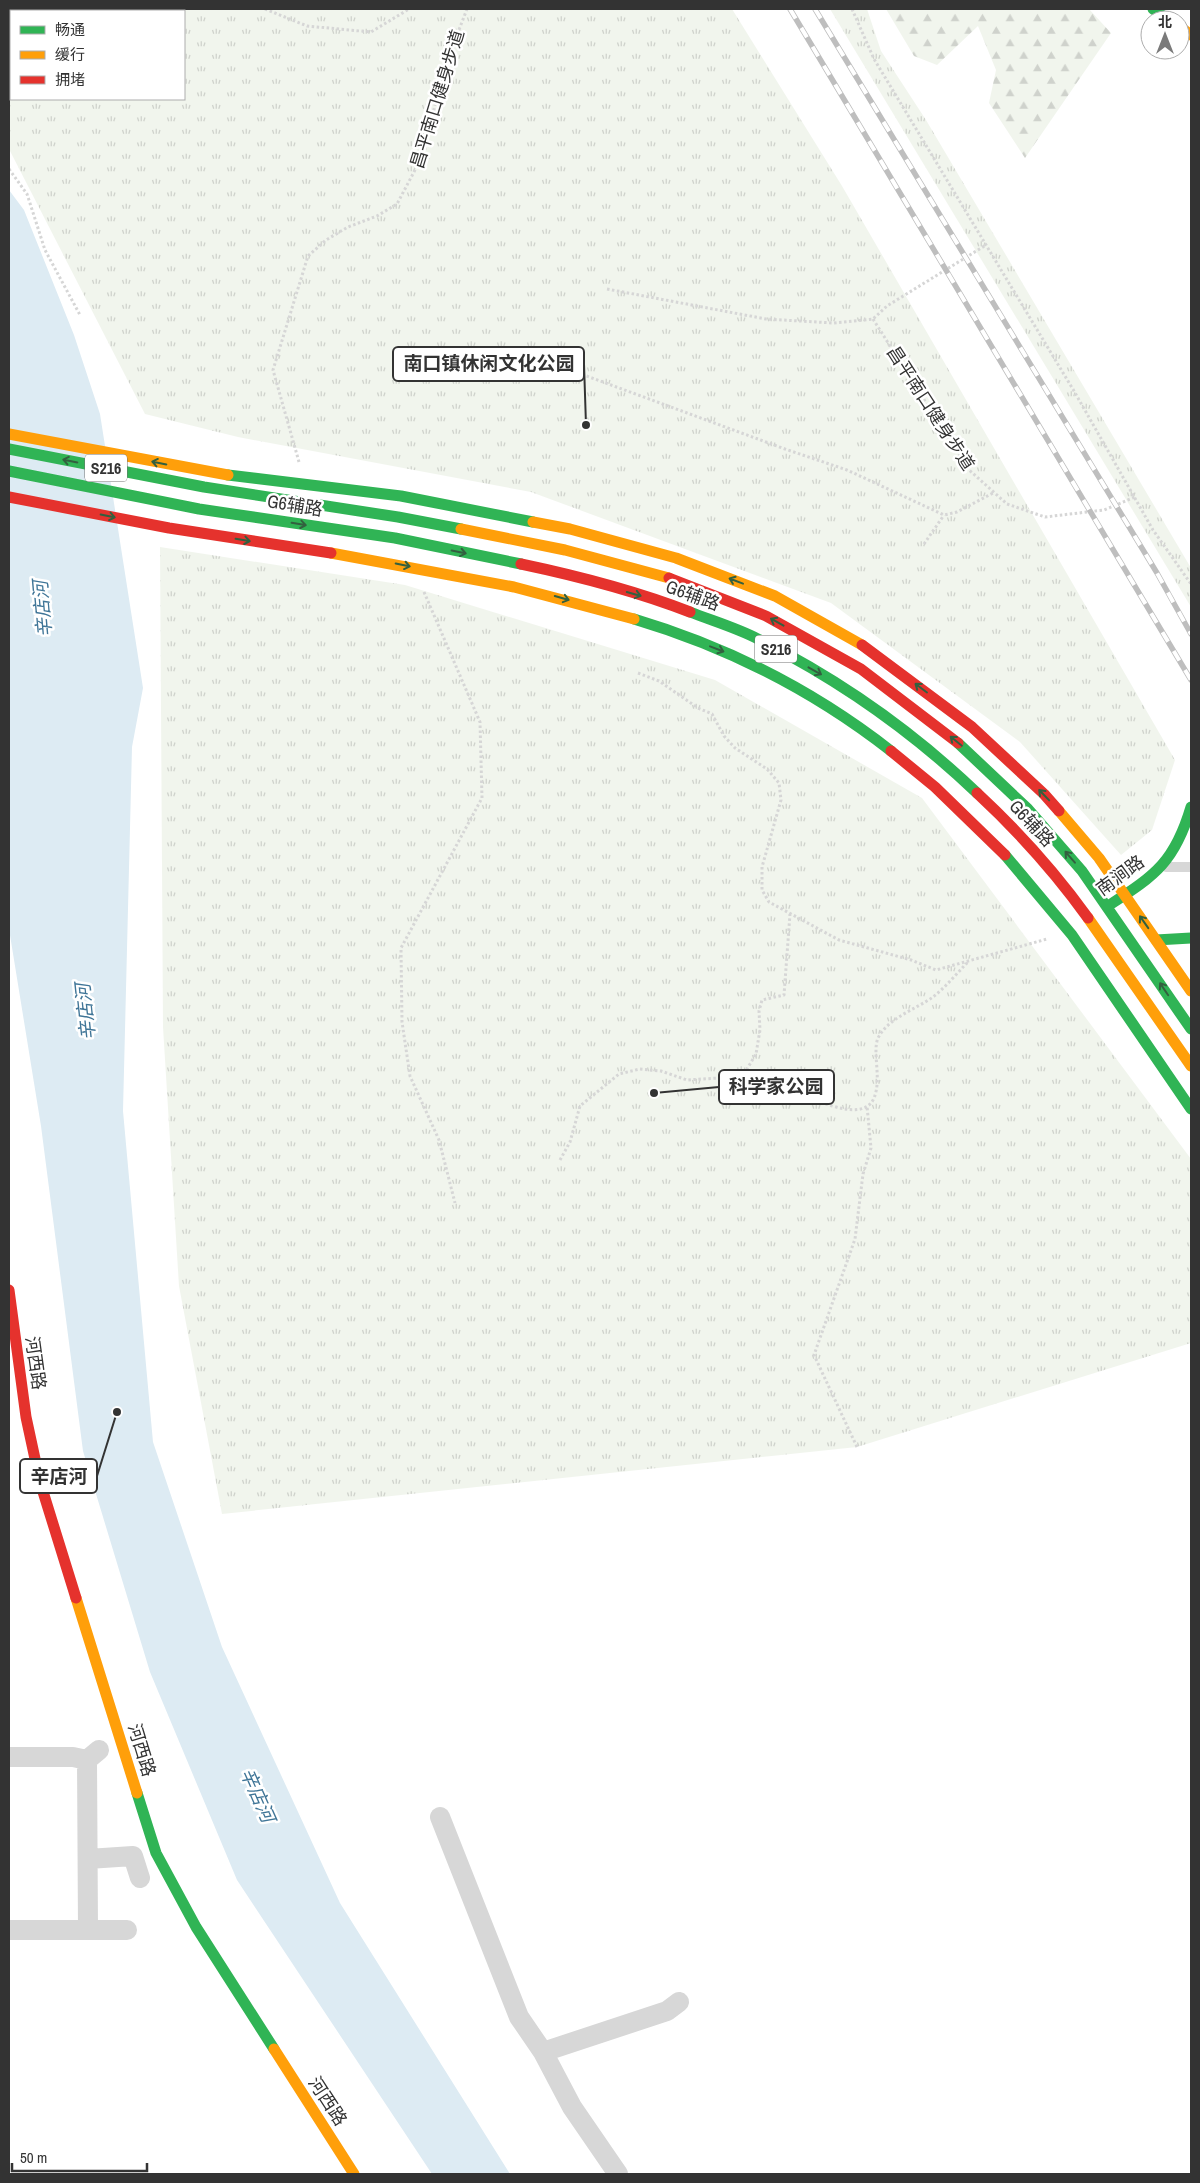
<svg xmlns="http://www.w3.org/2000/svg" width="1200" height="2183" font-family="'Archivo Narrow','Noto Sans SC',sans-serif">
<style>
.forest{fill:url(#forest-firs)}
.park{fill:url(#park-tufts);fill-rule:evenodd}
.water{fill:#ddebf3}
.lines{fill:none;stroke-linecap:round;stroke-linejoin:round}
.path{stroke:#d6d6d6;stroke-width:3;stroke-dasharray:2.5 2.5;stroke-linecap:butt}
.lane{stroke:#d7d7d7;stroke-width:10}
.street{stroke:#d7d7d7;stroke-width:20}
.fast{stroke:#30b455;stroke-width:11}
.slow{stroke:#ff9f0a;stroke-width:11}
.jam{stroke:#e5322d;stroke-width:11}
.rail-casing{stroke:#bebebe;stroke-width:5.5}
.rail{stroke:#fff;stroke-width:4;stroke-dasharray:11;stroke-linecap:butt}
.oneway{stroke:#32603f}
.labels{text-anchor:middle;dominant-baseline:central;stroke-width:5;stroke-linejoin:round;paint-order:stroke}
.shield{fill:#fff;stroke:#707070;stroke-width:1}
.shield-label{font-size:16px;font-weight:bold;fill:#333}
.street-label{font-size:18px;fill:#333;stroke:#fff}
.water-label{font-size:19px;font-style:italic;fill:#3f7597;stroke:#fff}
.leader{fill:none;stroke:#333;stroke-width:2}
.callout-dot{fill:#333;stroke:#fff;stroke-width:2}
.callout{fill:#fff;stroke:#333;stroke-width:2}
.callout-label{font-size:19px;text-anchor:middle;font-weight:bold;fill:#333}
</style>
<defs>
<pattern id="forest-firs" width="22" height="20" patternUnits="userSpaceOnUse" patternTransform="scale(1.25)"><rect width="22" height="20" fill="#f1f5ed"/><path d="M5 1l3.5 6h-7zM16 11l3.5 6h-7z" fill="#cfd2cc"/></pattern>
<pattern id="park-tufts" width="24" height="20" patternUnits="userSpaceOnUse" patternTransform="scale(1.25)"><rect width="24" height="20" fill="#f1f5ed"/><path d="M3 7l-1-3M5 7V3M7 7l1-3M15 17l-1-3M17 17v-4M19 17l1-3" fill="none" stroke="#cfd2cc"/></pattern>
</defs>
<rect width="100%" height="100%" fill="#fff"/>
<!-- forest -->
<path class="forest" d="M886 9H1089L1111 33 1025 158 989 103 996 70 978 26 937 65 914 56Z"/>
<!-- park -->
<path class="park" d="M9 9H732L842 186 1175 760 1152 830 1121 855 1020 742 831 603 531 492 238 437 145 414 9 149ZM11 11H184V99H11Z
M830 9H867L881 51 926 120 1191 568V607Z
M160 547 405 585 715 680 922 798 1191 1159V1343L857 1447 222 1514 179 1286 163 1027Z"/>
<!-- water -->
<path class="water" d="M9 190 24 210 74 335 100 414 143 688 132 747 123 1111 153 1442 222 1647 340 1903 510 2174H432L237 1880 150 1672 83 1451 41 1126 9 929Z"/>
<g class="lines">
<!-- path -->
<path class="path" d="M265 9 307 26 371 32 409 9
M852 9 874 59 1074 391 1153 530 1191 584
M9 169 27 194 45 250 80 315
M607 289 766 319 833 323 873 319 887 306 986 245
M873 319 968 469 1007 504 1045 517 1104 510 1135 497
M535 357 785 449 847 470 944 515 957 512 993 493
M299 462 273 370 308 256 326 240 348 227 377 216 397 204 424 153 442 74 467 9
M924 544 944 515
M424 592 480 722 482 798 401 948 402 1022 410 1076 439 1140 455 1203
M638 673 659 681 698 708 712 714 724 736 735 748 767 769 779 783 781 800 762 867V890L769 902 839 940 911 960 936 970 1047 939
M735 1077C751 1080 772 1081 787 1087 804 1094 862 1127 874 1098 882 1079 872 1052 878 1038 888 1018 916 1009 933 997 946 987 957 973 968 962
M560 1160 570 1142 580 1106 619 1074 640 1069 661 1071 687 1080 734 1077 747 1069 756 1054 760 1030 759 1011 762 1000 784 995 790 914
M857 1447 814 1355 855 1239 863 1174 871 1148 867 1106"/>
<!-- lane -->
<path class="lane" d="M1166 867H1191"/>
<!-- street -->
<path class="street" d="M9 1757H73L87 1760
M440 1817 519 2017 543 2052 572 2107 618 2174
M88 1859 133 1856 140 1878
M9 1930H127
M88 1930 87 1760 99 1750
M543 2052 667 2011 679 2002"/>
<!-- fast -->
<path class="fast" d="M1153 9 1169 20
M9 449 204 487 398 517 461 529
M9 471 199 509 395 538 521 564
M228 475 401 496 533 522
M690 612C713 621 737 628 758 639 838 679 912 731 977 793
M634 619C728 647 813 690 891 751
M958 743 1028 809 1082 871 1191 1029
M1005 855 1072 935 1191 1109
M1111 904C1156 875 1175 861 1191 807
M1156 940 1191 938
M137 1793 156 1853 196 1927 274 2049"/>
<!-- slow -->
<path class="slow" d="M1180 27 1191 35
M9 434 228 475
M533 522 570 529 676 558 775 596 862 645
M461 529 565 550 669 578
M331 553 514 587 634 619
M1059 811 1099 858 1191 991
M1088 918 1191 1066
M76 1598 137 1793
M274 2049 354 2174"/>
<!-- jam -->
<path class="jam" d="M9 497 169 528 331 553
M521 564C578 576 636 591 690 612
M669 578 766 616 861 669 958 743
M862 645 972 727 1044 794 1059 811
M891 751 935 787 1005 855
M977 793C1018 831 1055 872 1088 918
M9 1290 26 1417 40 1482 76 1598"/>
<defs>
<path id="rail" d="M790 9 1191 680
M815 9 1157 573 1191 634"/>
</defs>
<!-- rail casing -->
<use href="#rail" class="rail-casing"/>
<!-- rail -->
<use href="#rail" class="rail"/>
</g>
<!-- one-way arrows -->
<defs><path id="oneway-shaft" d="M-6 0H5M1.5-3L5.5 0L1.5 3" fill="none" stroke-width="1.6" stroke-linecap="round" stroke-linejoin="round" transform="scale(1.25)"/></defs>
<g class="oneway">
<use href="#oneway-shaft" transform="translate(70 461) rotate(-169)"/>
<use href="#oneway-shaft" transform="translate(159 463) rotate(-169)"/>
<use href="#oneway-shaft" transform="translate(108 516) rotate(11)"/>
<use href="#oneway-shaft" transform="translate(299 524) rotate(9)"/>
<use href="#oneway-shaft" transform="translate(243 540) rotate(9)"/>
<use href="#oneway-shaft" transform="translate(459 552) rotate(12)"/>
<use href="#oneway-shaft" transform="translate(403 565) rotate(12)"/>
<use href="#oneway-shaft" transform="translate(736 581) rotate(-159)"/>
<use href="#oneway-shaft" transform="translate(634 594) rotate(16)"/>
<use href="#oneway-shaft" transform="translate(562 598) rotate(16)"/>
<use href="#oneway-shaft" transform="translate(777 622) rotate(-151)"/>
<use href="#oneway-shaft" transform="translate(717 649) rotate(21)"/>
<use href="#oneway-shaft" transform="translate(815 671) rotate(29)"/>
<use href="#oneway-shaft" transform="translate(921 688) rotate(-143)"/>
<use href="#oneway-shaft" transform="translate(956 741) rotate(-141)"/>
<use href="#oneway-shaft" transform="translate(1044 795) rotate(-134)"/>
<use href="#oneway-shaft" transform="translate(1070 857) rotate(-131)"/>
<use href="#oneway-shaft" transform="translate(1144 922) rotate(-125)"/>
<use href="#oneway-shaft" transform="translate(1164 989) rotate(-124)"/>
</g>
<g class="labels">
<!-- shield labels -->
<g class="shield">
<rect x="85" y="454.5" width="42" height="27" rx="4"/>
<rect x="755" y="635.5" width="42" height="27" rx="4"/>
</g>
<g class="shield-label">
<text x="106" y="468">S216</text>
<text x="776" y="649">S216</text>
</g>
<!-- street labels -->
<g class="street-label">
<text transform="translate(437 99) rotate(-73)">昌平南口健身步道</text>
<text transform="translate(931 408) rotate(57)">昌平南口健身步道</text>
<text transform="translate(295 505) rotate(9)">G6辅路</text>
<text transform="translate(693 595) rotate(20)">G6辅路</text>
<text transform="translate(1032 823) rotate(47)">G6辅路</text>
<text transform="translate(1120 875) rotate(-36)">南涧路</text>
<text transform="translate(36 1363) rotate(82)">河西路</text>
<text transform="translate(142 1750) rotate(73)">河西路</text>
<text transform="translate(328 2101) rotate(57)">河西路</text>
</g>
<!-- water labels -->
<g class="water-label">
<text transform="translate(42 609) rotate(-95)">辛店河</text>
<text transform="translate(85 1012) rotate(-96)">辛店河</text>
<text transform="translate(258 1795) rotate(66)">辛店河</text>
</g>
</g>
<!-- callouts -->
<path class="leader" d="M586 425L584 364M654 1093L719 1087M117 1412L97 1476"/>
<g class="callout-dot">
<circle cx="586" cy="425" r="5"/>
<circle cx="654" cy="1093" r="5"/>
<circle cx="117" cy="1412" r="5"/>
</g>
<g class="callout">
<rect x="393" y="347" width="191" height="34" rx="5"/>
<rect x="719" y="1070" width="115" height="34" rx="5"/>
<rect x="20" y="1459" width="77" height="34" rx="5"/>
</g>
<g class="callout-label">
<text x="489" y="370">南口镇休闲文化公园</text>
<text x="776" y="1093">科学家公园</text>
<text x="59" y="1483">辛店河</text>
</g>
<!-- border -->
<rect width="1200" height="2183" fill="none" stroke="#333333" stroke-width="20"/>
<!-- legend -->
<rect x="10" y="10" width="175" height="90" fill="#ffffff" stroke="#adadad"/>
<rect x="20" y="26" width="25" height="8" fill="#30b455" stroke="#adadad"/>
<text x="55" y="35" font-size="15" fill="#333333">畅通</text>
<rect x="20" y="51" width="25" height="8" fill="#ff9f0a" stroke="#adadad"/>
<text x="55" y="60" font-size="15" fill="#333333">缓行</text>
<rect x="20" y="76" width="25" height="8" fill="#e5322d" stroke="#adadad"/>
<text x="55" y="85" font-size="15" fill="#333333">拥堵</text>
<!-- north arrow -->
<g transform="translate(1165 35)"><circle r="24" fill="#ffffff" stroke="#adadad"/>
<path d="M0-4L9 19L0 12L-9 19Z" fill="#7a7a7a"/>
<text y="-8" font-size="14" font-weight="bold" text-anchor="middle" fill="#333333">北</text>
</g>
<!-- scale -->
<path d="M12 2163v8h135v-8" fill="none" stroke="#333333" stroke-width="2.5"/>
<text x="20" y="2163" font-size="15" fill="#333333" stroke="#ffffff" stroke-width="4" paint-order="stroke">50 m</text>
</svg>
